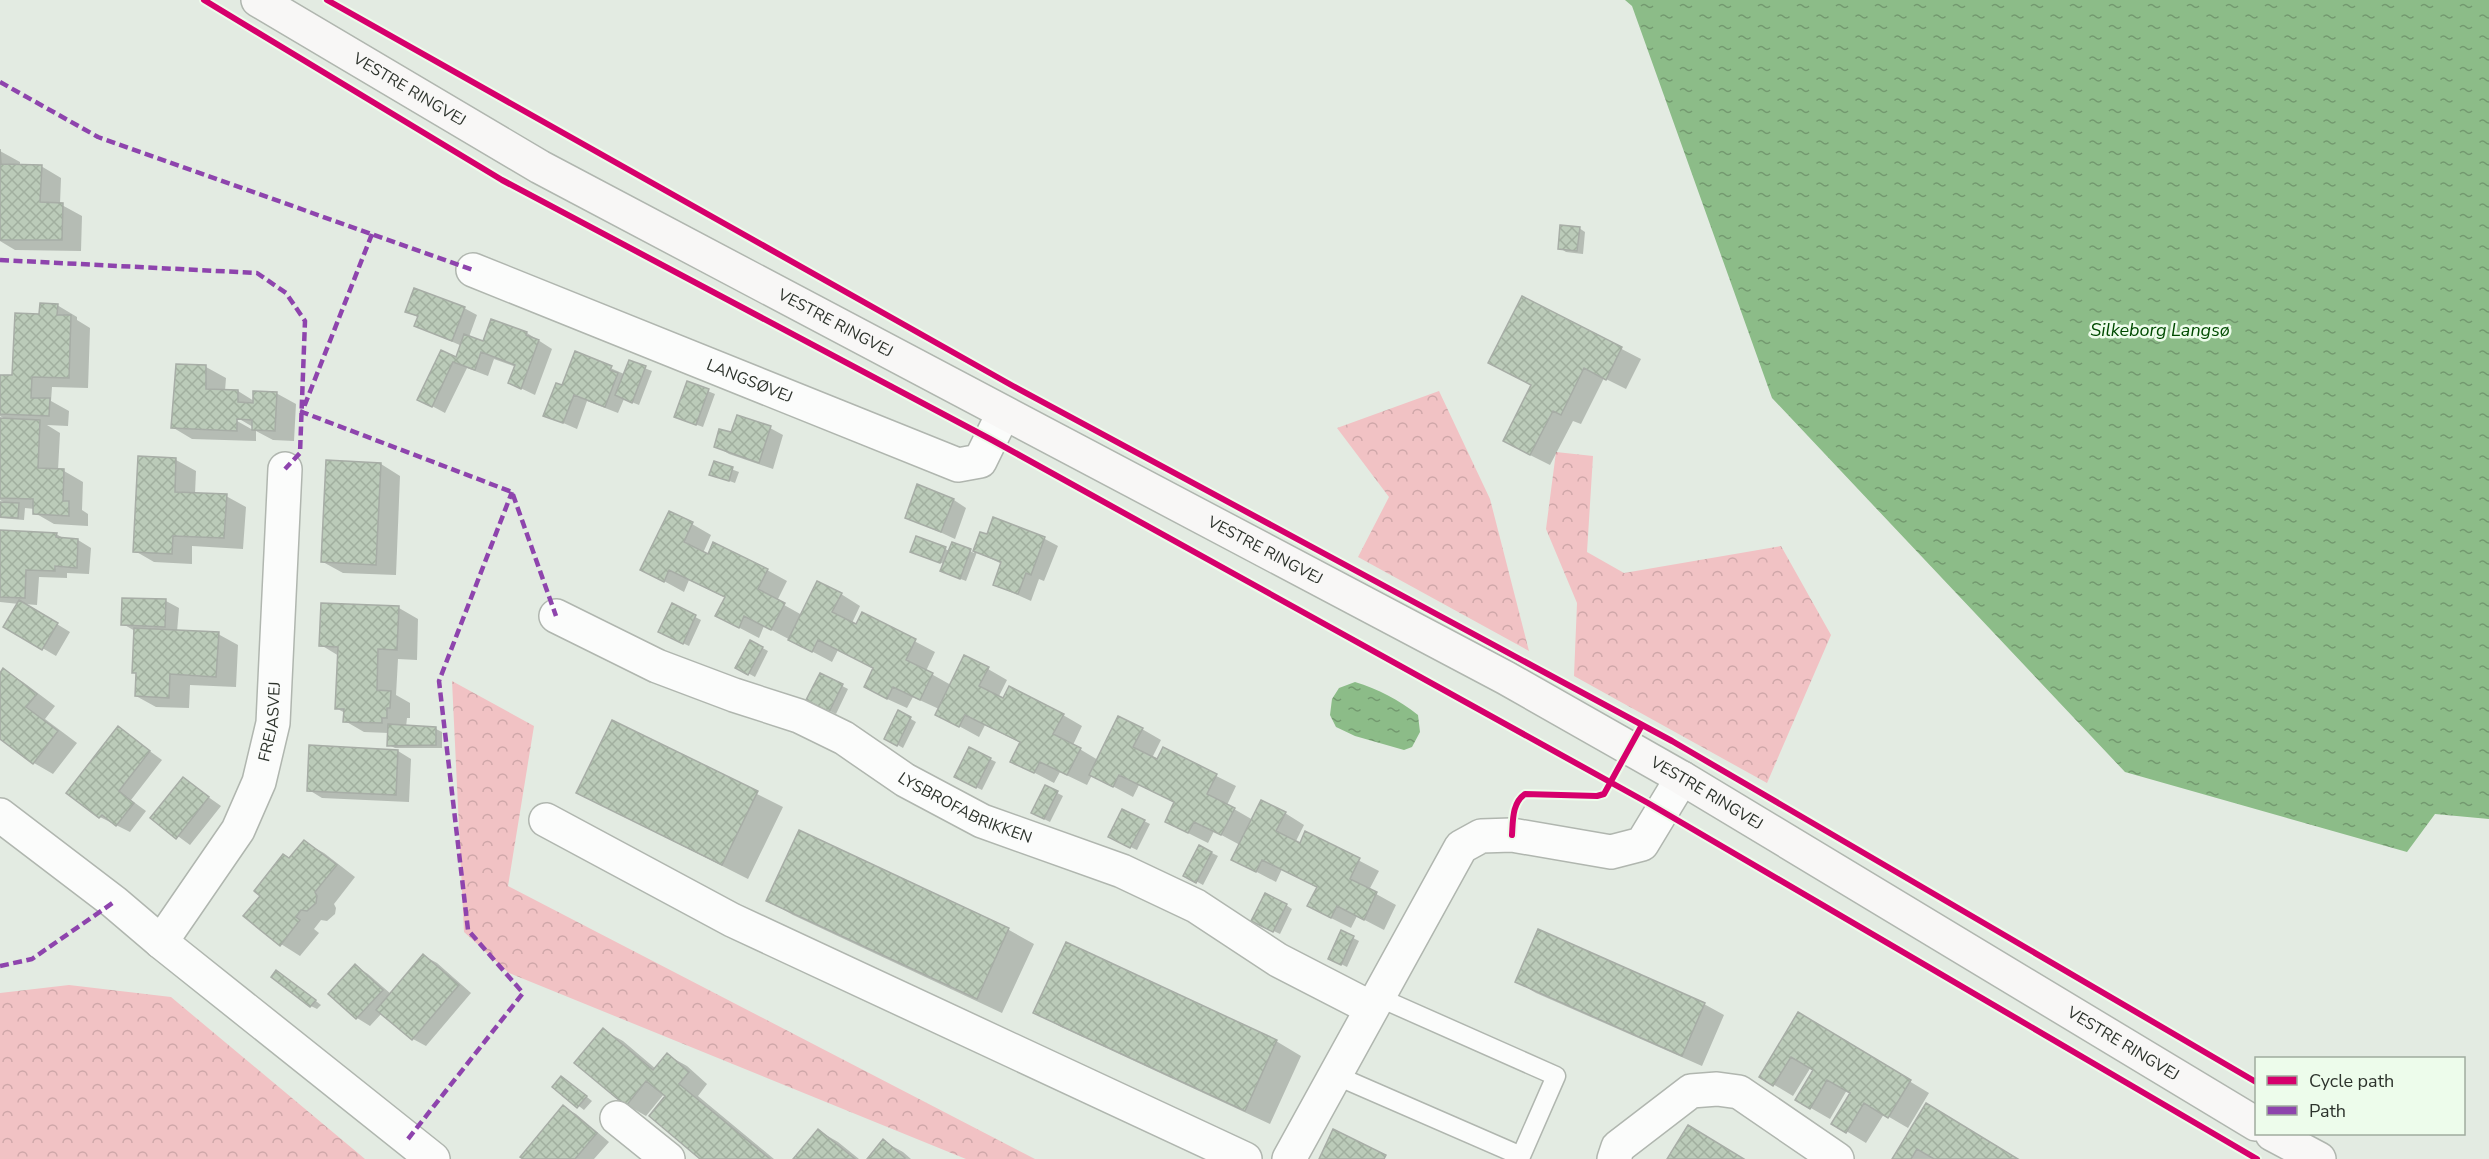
<svg xmlns="http://www.w3.org/2000/svg" width="2489" height="1159" font-family="'Nunito Sans',sans-serif">
<style>
.forest{fill:url(#forest-crowns)}
.water{fill:url(#water-ripples)}
.shadow{fill:#0003;fill-rule:evenodd}
.building{fill:url(#building-cross-hatch);stroke:#a7ada6;stroke-width:1.5}
.lines{fill:none;stroke-linecap:round;stroke-linejoin:round}
.service-casing{stroke:#b0b6af;stroke-width:21}
.minor-casing{stroke:#b0b6af;stroke-width:36}
.secondary-casing{stroke:#b0b6af;stroke-width:36}
.service{stroke:#fbfcfb;stroke-width:18}
.minor{stroke:#fbfcfb;stroke-width:33}
.secondary{stroke:#f8f7f6;stroke-width:33}
.quiet{stroke:#8e44ad;stroke-width:4.5;stroke-dasharray:9 4.5;stroke-linecap:butt}
.cycleway-casing{stroke:#edfceb;stroke-width:10}
.cycleway{stroke:#d6006c;stroke-width:6}
.labels{text-anchor:middle;dominant-baseline:central;stroke-width:5;stroke-linejoin:round;paint-order:stroke}
.street-label{font-size:16px;fill:#2d332c;stroke:#edfceb}
.water-label{font-size:18px;font-style:italic;fill:#004a00;stroke:#edfceb}
</style>
<defs>
<pattern id="forest-crowns" width="20" height="18" patternUnits="userSpaceOnUse" patternTransform="scale(1.5)"><rect width="20" height="18" fill="#f1c2c4"/><path d="M2 6a3 3 0 1 1 6 0M12 15a3 3 0 1 1 6 0" fill="none" stroke="#cfa7a9"/></pattern>
<pattern id="water-ripples" width="26" height="14" patternUnits="userSpaceOnUse" patternTransform="scale(1.5)"><rect width="26" height="14" fill="#8cbc88"/><path d="M2 4q2-2 4 0t4 0M15 11q2-2 4 0t4 0" fill="none" stroke="#73996f"/></pattern>
<pattern id="building-cross-hatch" width="8" height="8" patternUnits="userSpaceOnUse" patternTransform="scale(1.5)"><rect width="8" height="8" fill="#bbcbb9"/><path d="M0 0l8 8M0 8l8-8" fill="none" stroke="#a1af9f"/></pattern>
</defs>
<rect width="100%" height="100%" fill="#e3ebe2"/>
<!-- forest -->
<path class="forest" d="M1439 391 1490 499 1529 651 1358 557 1389 497 1337 428Z
M1556 452 1593 456 1587 552 1624 573 1781 546 1831 635 1767 783 1574 676 1577 603 1546 529Z
M452 681 534 726 508 886 1035 1159H966L509 973 464 932Z
M69 985 171 997 365 1159H0V993Z"/>
<!-- water -->
<path class="water" d="M1625 0H2489V819L2435 814 2407 852 2125 772 1772 398 1632 6Z
M1355 682C1378 689 1399 700 1418 715L1420 732 1412 747 1404 750 1355 736 1336 727 1330 715 1332 699 1339 688Z"/>
<!-- shadow -->
<path class="shadow" d="M0 151 20 162V166H41L61 178 60 204 82 216 81 251 15 250 0 241Z
M1579 228 1585 232 1583 254 1566 252 1560 248Z
M1523 298 1641 359 1626 389 1604 378 1581 424 1573 421 1550 465 1524 452 1533 386Z
M57 305 77 317V320L90 328 88 388 52 387 51 401 69 411 68 426 47 425 60 433 58 470 64 471 83 482 82 510 88 514V526L54 524 35 513V509L25 508 24 520 0 518V504H7L0 500V420H7L0 416V376L13 377 40 316Z
M464 308 477 315 469 337 484 343 492 321 527 333 552 349 535 395 510 383 516 367 494 359 488 376 467 368 445 413 432 406 442 352 456 359 462 346 416 326 419 318 407 311Z
M576 353 624 374 629 362 652 371 639 405 624 399 618 413 587 401 577 429 545 415 562 387Z
M206 367 226 378 225 391H238L254 401 276 393 296 404 294 441 273 440 256 431V441L192 439 172 427ZM231 414 253 427V430L230 417Z
M688 383 715 394 703 427 681 419Z
M770 428 783 435 773 469 729 454 716 446 732 434Z
M139 458 176 460 196 471 195 494 226 496 246 507 243 549 192 546V564L154 562 135 551Z
M715 463 739 472 735 483 711 474Z
M381 464 400 476 396 575 343 573 323 562Z
M954 500 966 508 955 539 907 517Z
M994 519 1045 539 1058 546 1044 581 1039 579 1031 601 995 585 1002 564 977 552 966 581 948 574 944 564 918 555 917 538 950 551H970L974 553 981 534 988 536Z
M692 524 711 535 703 553 767 570 787 581 777 601 802 615 841 594 860 606 852 623 857 626 863 614 935 652 926 671 951 685 988 669 1007 680 998 698 1063 715 1082 726 1073 745 1098 760 1142 729 1161 740 1152 758 1158 761 1163 749 1236 786 1227 805 1253 820 1285 813 1304 825 1296 841 1300 845 1306 833 1379 871 1369 890 1396 905 1384 930 1357 916 1351 928 1329 917 1318 888 1282 869 1276 882 1253 870 1240 845 1214 831 1208 843 1186 832 1176 803 1139 785 1133 797 1092 775 1087 785 1060 772 1054 783 1012 761 1021 743 985 725 979 737 937 714 939 709 913 697 907 708 885 698 874 668 838 650 832 662 764 626 759 638 717 616 726 598 689 580 684 592 642 569Z
M0 531 56 534 65 539 78 540 91 548 89 574 67 573V578L39 577 37 605 24 604 70 632 56 656 5 626 19 604 0 602Z
M166 601 179 608 177 632 218 634 238 645 236 687 190 685 189 708 156 707 136 696 138 674 133 672 135 631 123 624Z
M672 605 701 620 689 646 666 635Z
M399 608 418 619 417 660 398 659 396 695 410 703V718H407L406 727 436 729 442 732V748H395L389 745V733L364 732 345 721V713L336 708 339 656 321 645Z
M751 642 768 651 755 677 737 667Z
M4 670 23 682 55 706 45 719 77 743 53 774 34 763 0 737V675Z
M821 675 848 689 836 714 808 700Z
M899 712 916 722 903 748 886 738Z
M613 722 783 807 748 879 578 793Z
M118 728 162 760 131 800 146 811 130 832 100 817Z
M398 751 411 759 409 802 322 798 309 790Z
M990 759 996 762 982 790 962 780Z
M183 779 221 806 190 845 152 817Z
M1046 787 1063 796 1050 822 1038 816Z
M1144 821 1150 824 1137 850 1116 840Z
M800 832 1009 930 1034 944 1002 1013 793 915 768 901Z
M304 842 324 853 355 877 334 904 336 908 335 914 327 921 321 920 314 929 319 933 300 956 281 944 290 859Z
M1200 847 1218 856 1203 885 1185 875Z
M1286 905 1292 909 1280 934 1259 924Z
M1341 932 1359 941 1347 967 1335 961Z
M424 956 437 963 471 993 426 1046 413 1039 382 1013 370 1026 357 1018 330 994 355 966 368 974 391 994Z
M283 975 321 1005 317 1009 311 1006Z
M1517 982 1704 1004 1724 1015 1702 1066 1536 993Z
M1035 1012 1276 1041 1301 1056 1270 1124 1061 1027Z
M1818 1026 1929 1093 1908 1128 1884 1114 1866 1143 1833 1123 1852 1093 1847 1090 1830 1119 1797 1100 1815 1070 1811 1067 1793 1096 1761 1077Z
M603 1030 623 1041 656 1069 667 1055 687 1066 707 1084 698 1096 774 1159H703L664 1094 646 1116 627 1105 576 1063Z
M567 1081 592 1101 584 1110 554 1087Z
M1926 1105 2016 1159H1894Z
M563 1107 576 1114 609 1142 594 1159H525Z
M819 1131 838 1142 859 1159H795Z
M883 1141 903 1152 911 1159H869Z"/>
<!-- building -->
<path class="building" d="M0 149 1 164 42 165 40 202 63 203 62 240H0Z
M1560 225 1580 227 1577 251 1558 249Z
M414 288 465 307 452 341 414 326 418 316 405 312Z
M1522 296 1622 347 1606 380 1584 368 1561 415 1553 411 1530 455 1503 441 1531 385 1488 363Z
M40 303 58 304 57 315H71L69 378 32 377 31 398H50L49 416 0 414V375H12L15 313 39 314Z
M491 319 527 332 526 335 539 340 521 389 508 383 515 365 481 352 475 370 453 362 432 407 417 400 441 350 456 357 464 334 483 341Z
M575 351 612 366 610 370 618 373 605 407 574 395 563 423 543 416 556 383 562 385Z
M629 360 646 366 632 403 615 395Z
M176 364 206 365V389L238 390V402L253 403V391L277 392 275 431 252 430V420L237 419V431L171 428Z
M687 381 709 389 696 425 674 417Z
M737 415 771 426 759 463 714 447 719 429 731 432Z
M0 418 40 420 38 468 64 469 63 501H69V516L33 514V499L0 498Z
M138 456 176 458 175 492 227 494 224 538 173 536 172 554 133 552Z
M326 460 381 463 376 565 321 562Z
M714 461 733 467 729 481 709 475Z
M917 484 954 499 941 532 905 518Z
M0 502 19 503 18 518 0 517Z
M669 511 693 522 684 542 708 554 713 542 768 569 758 589 785 603 771 630 744 616 739 628 715 616 725 597 669 570 664 582 640 570Z
M993 517 1045 537 1031 575 1026 573 1018 594 993 585 1001 562 973 551 980 532 987 534Z
M0 530 57 533 56 537 78 539 77 568 55 566V571L26 570 25 598 0 597Z
M916 536 946 547 940 563 910 552Z
M952 542 971 549 960 579 940 571Z
M817 581 842 593 832 612 856 624 862 612 916 639 906 660 933 673 920 700 893 687 887 699 864 687 873 668 818 640 812 652 788 640Z
M122 598 166 599 165 627 121 625Z
M19 600 58 623 42 650 3 627Z
M321 603 399 606 397 650 378 649 377 690 391 691 390 708H387V718H382V723L343 722 344 709H335L338 647 319 646Z
M672 603 696 615 683 644 658 632Z
M134 628 219 632 216 677 170 674 169 698 135 696 136 673H132Z
M750 640 763 647 748 675 735 668Z
M964 655 989 667 979 686 1003 698 1009 686 1064 714 1053 734 1081 748 1067 775 1040 762 1034 773 1010 762 1020 742 965 715 959 727 935 715Z
M3 668 37 694 26 707 58 731 33 764 0 739V673Z
M820 673 843 684 829 712 806 700Z
M898 710 911 717 897 746 884 739Z
M1118 716 1143 728 1133 747 1157 759 1163 747 1217 774 1207 794 1235 808 1221 835 1194 822 1188 833 1165 822 1174 802 1119 775 1113 787 1089 775Z
M612 720 758 791 722 865 576 793Z
M388 724 436 727V745L387 746Z
M118 726 150 751 119 791 134 803 116 826 102 815 99 818 66 793Z
M309 745 398 750 396 795 307 791Z
M969 747 991 758 976 788 954 777Z
M183 777 209 797 176 839 150 818Z
M1045 785 1058 791 1044 819 1031 813Z
M1261 800 1286 812 1276 831 1300 843 1305 831 1360 858 1350 879 1377 892 1364 920 1337 906 1331 918 1307 906 1317 887 1262 860 1256 872 1231 860Z
M1122 809 1145 820 1130 848 1108 837Z
M799 830 1009 928 977 999 766 901Z
M304 840 337 865 315 892 317 896 316 903 307 911 301 910 296 917 300 920 280 946 243 916 260 896 254 891 283 854 289 858Z
M1199 845 1212 852 1196 883 1183 876Z
M1265 893 1287 904 1273 932 1251 921Z
M1538 929 1705 1003 1682 1056 1515 982Z
M1341 930 1354 936 1341 965 1328 959Z
M1066 942 1277 1040 1245 1111 1033 1013Z
M423 954 459 985 412 1040 376 1010Z
M355 964 383 990 356 1019 328 994Z
M276 970 316 1000 310 1007 271 977Z
M1798 1012 1911 1080 1888 1118 1864 1103 1846 1133 1831 1124 1850 1093 1827 1080 1810 1109 1795 1100 1813 1070 1791 1057 1773 1086 1759 1077Z
M603 1028 653 1070 667 1053 689 1072 679 1084 770 1159H700L649 1116 665 1096 646 1081 626 1106 574 1063Z
M561 1076 587 1096 577 1108 552 1087Z
M1926 1103 2018 1159H1934L1917 1149 1911 1159H1892Z
M563 1105 597 1133 575 1159H523L520 1157Z
M1688 1125 1744 1159H1667Z
M818 1129 855 1159H793Z
M1333 1129 1386 1155 1384 1159H1319Z
M883 1139 905 1158 904 1159H867Z"/>
<g class="lines">
<defs>
<path id="service" d="M1335 1075 1521 1156 1556 1076 1378 997"/>
<g id="minor">
<path id="s1" d="M473 270 958 465 980 461 1003 414"/>
<path id="s2" d="M556 616 657 666 734 695 799 716 844 738 905 780 982 821 1122 871 1196 906 1278 960 1371 1008"/>
<path d="M0 815 114 902 161 942 433 1159"/>
<path d="M546 820 732 920 1245 1159"/>
<path id="s3" d="M161 942 238 830 259 782 273 723 285 469"/>
<path d="M617 1118 668 1159"/>
<path d="M1289 1159 1461 847 1481 836 1512 835 1611 852 1642 844 1682 778"/>
<path d="M1614 1159 1618 1147 1691 1091 1717 1089 1739 1092 1837 1159"/>
</g>
<g id="secondary">
<path id="s4" d="M258 0 540 167 1506 678 1682 778 2256 1124"/>
<path d="M2272 1134 2319 1159"/>
</g>
</defs>
<!-- service casing -->
<use href="#service" class="service-casing"/>
<!-- minor casing -->
<use href="#minor" class="minor-casing"/>
<!-- secondary casing -->
<use href="#secondary" class="secondary-casing"/>
<!-- service -->
<use href="#service" class="service"/>
<!-- minor -->
<use href="#minor" class="minor"/>
<!-- secondary -->
<use href="#secondary" class="secondary"/>
<!-- quiet -->
<path class="quiet" d="M0 82 98 137 473 270
M372 234 302 412 512 492 556 616
M0 260 257 273 286 293 305 321 300 453 285 469
M0 966 32 959 114 902
M408 1139 523 993 468 930 439 681 512 492"/>
<defs>
<path id="cycleway" d="M204 0 502 180 992 440 1648 803 2257 1159
M327 0 1013 386 1672 741 2256 1082
M1512 835C1513 820 1512 803 1525 794L1597 796 1604 794 1642 725"/>
</defs>
<!-- cycleway casing -->
<use href="#cycleway" class="cycleway-casing"/>
<!-- cycleway -->
<use href="#cycleway" class="cycleway"/>
</g>
<g class="labels">
<!-- street labels -->
<g class="street-label">
<text stroke="none"><textPath href="#s4" startOffset="176">VESTRE RINGVEJ</textPath></text>
<text stroke="none"><textPath href="#s4" startOffset="662">VESTRE RINGVEJ</textPath></text>
<text stroke="none"><textPath href="#s1" startOffset="298">LANGSØVEJ</textPath></text>
<text stroke="none"><textPath href="#s4" startOffset="1148">VESTRE RINGVEJ</textPath></text>
<text stroke="none"><textPath href="#s3" startOffset="250">FREJASVEJ</textPath></text>
<text stroke="none"><textPath href="#s4" startOffset="1652">VESTRE RINGVEJ</textPath></text>
<text stroke="none"><textPath href="#s2" startOffset="454">LYSBROFABRIKKEN</textPath></text>
<text stroke="none"><textPath href="#s4" startOffset="2138">VESTRE RINGVEJ</textPath></text>
</g>
<!-- water labels -->
<g class="water-label">
<text x="2160" y="330">Silkeborg Langsø</text>
</g>
</g>
<!-- legend -->
<rect x="2255" y="1057" width="210" height="78" fill="#edfceb" stroke="#a0ac9f" stroke-width="1.5"/>
<rect x="2267" y="1076" width="30" height="9" fill="#d6006c" stroke="#a0ac9f" stroke-width="1.5"/>
<text x="2309" y="1087" font-size="18" fill="#2d332c">Cycle path</text>
<rect x="2267" y="1106" width="30" height="9" fill="#8e44ad" stroke="#a0ac9f" stroke-width="1.5"/>
<text x="2309" y="1117" font-size="18" fill="#2d332c">Path</text>
</svg>
